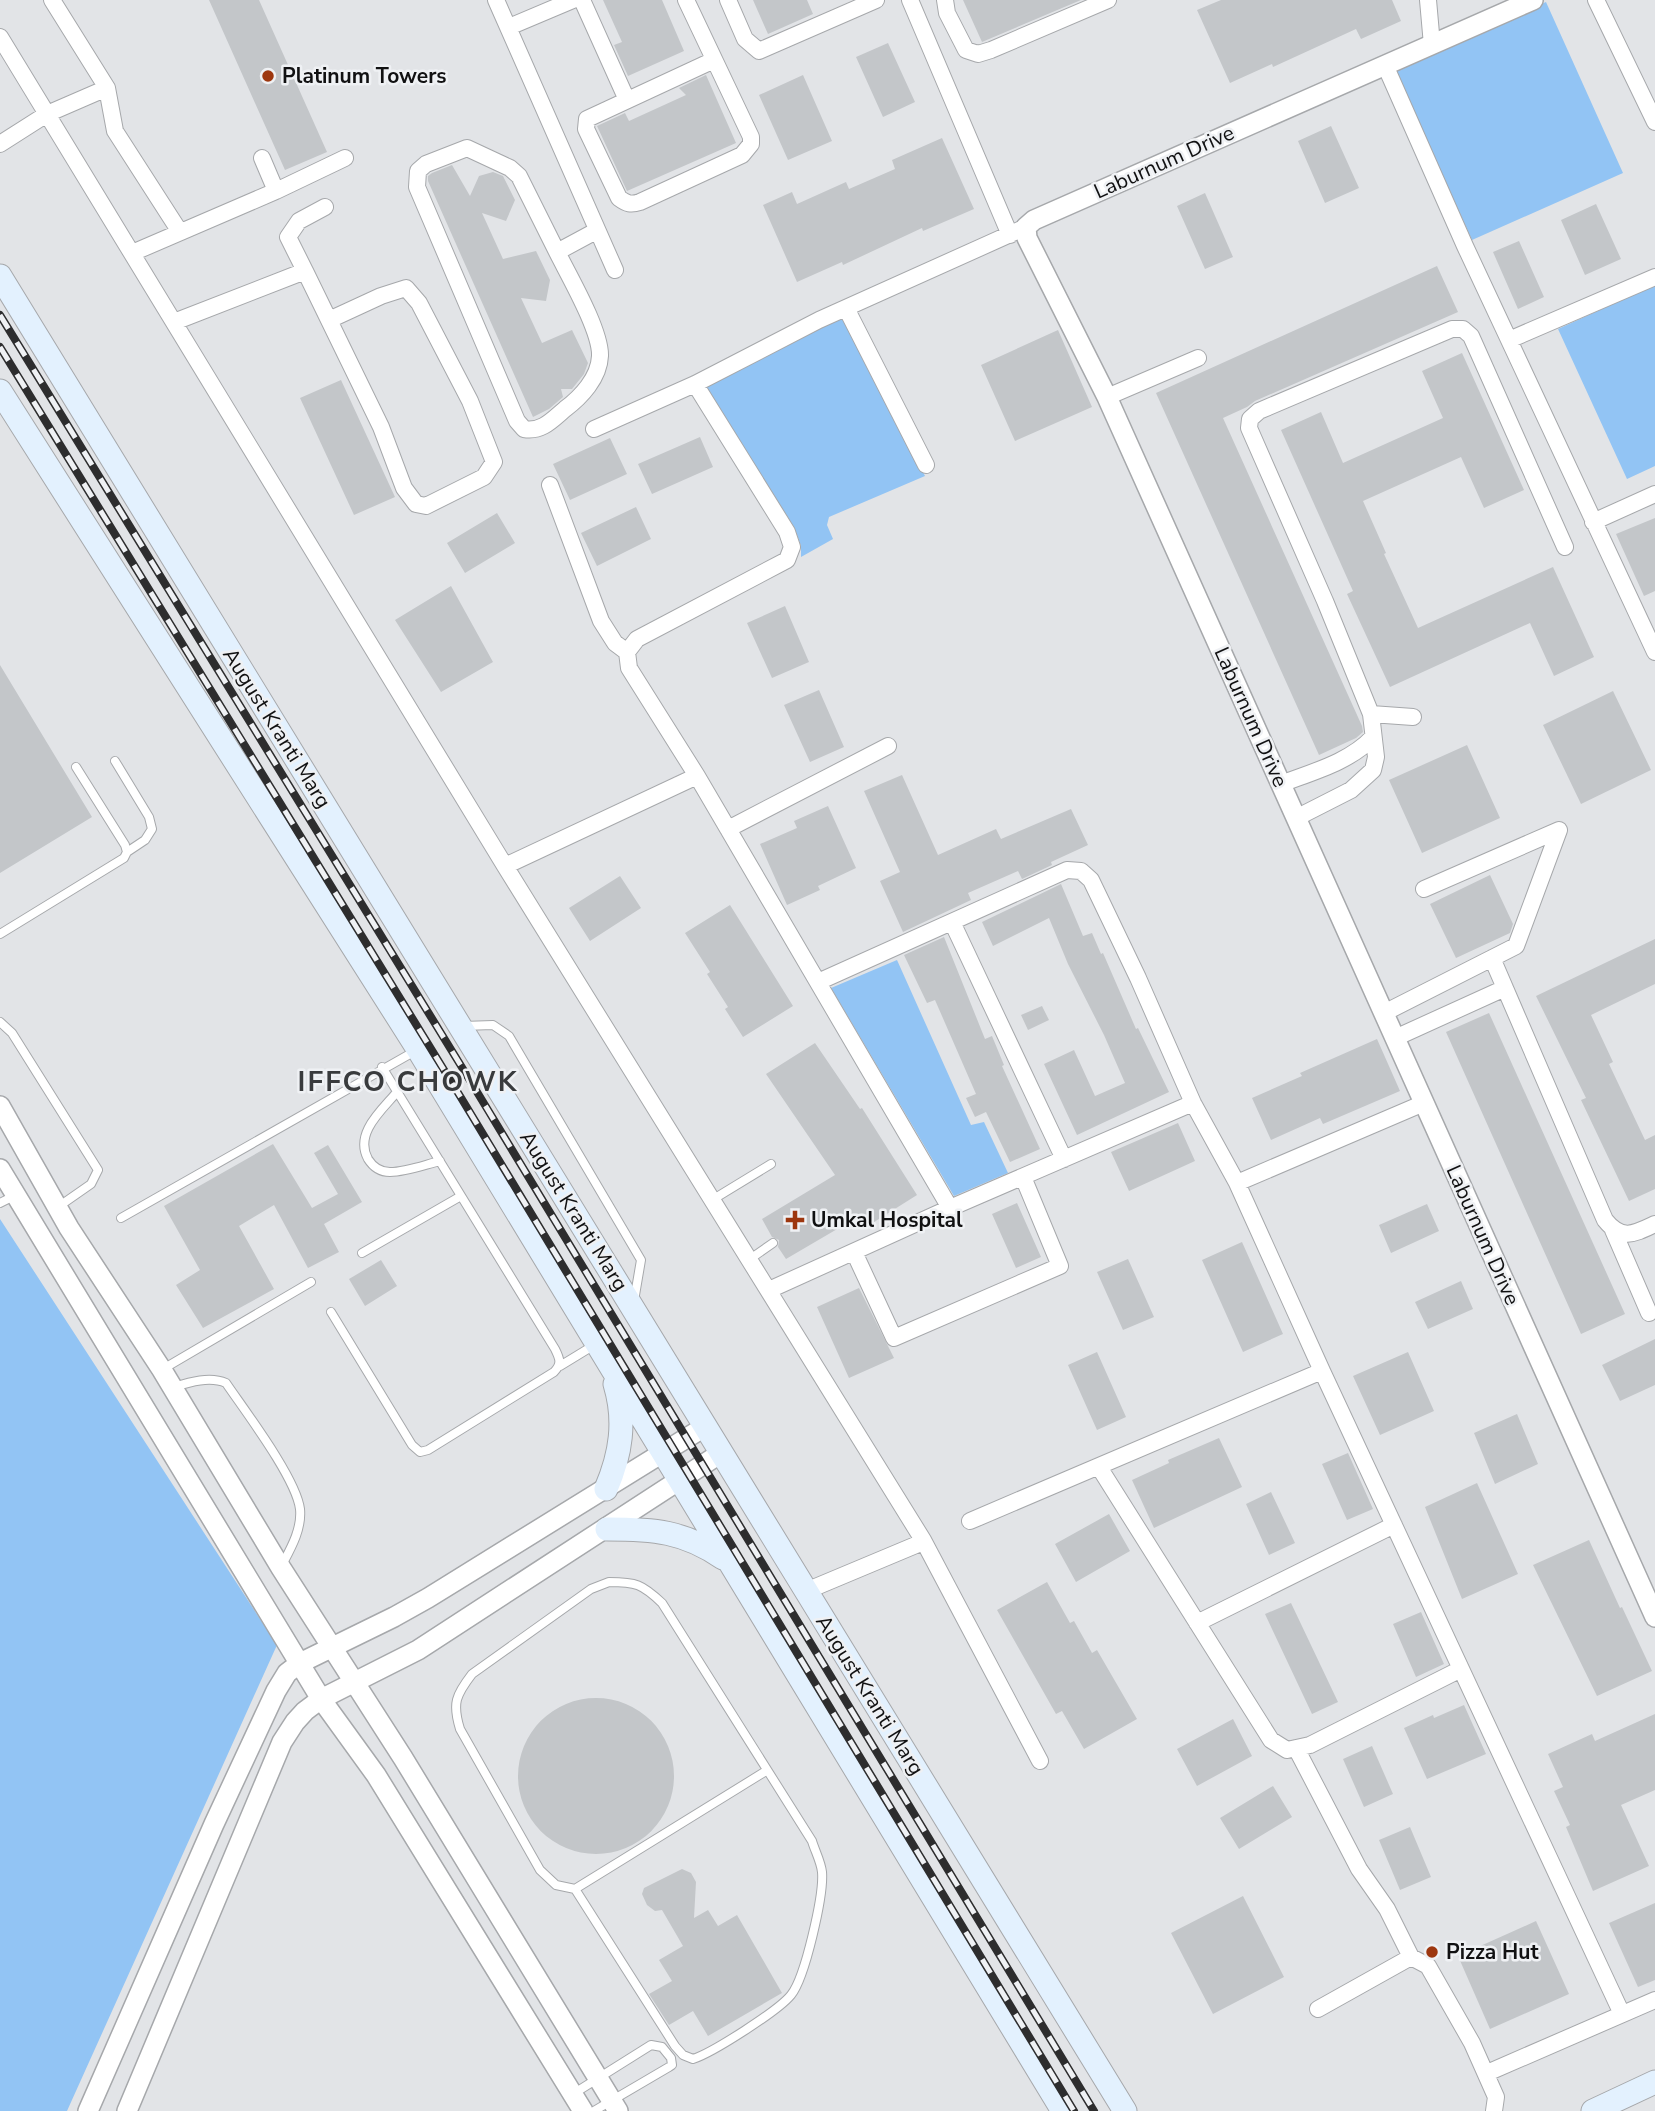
<svg xmlns="http://www.w3.org/2000/svg" width="1655" height="2111" font-family="'Nunito Sans',sans-serif">
<style>
.green{fill:#92c4f4}
.building{fill:#c3c6c9}
.lines{fill:none;stroke-linecap:round;stroke-linejoin:round}
.service-casing{stroke:#a6a8ab;stroke-width:10}
.minor-casing{stroke:#a6a8ab;stroke-width:18}
.tertiary-casing{stroke:#a6a8ab;stroke-width:22}
.secondary-casing{stroke:#a6a8ab;stroke-width:25}
.service{stroke:#fff;stroke-width:8}
.minor{stroke:#fff;stroke-width:16}
.tertiary{stroke:#fff;stroke-width:19}
.secondary{stroke:#e3f1fe;stroke-width:23}
.rail-casing{stroke:#2d2d2e;stroke-width:8}
.rail{stroke:#eff1f4;stroke-width:5;stroke-dasharray:16;stroke-linecap:butt}
.poi-dot{fill:#9d370f;stroke:#eff1f4;stroke-width:2.5}
.labels{text-anchor:middle;dominant-baseline:central;stroke-width:5;stroke-linejoin:round;paint-order:stroke}
.poi-label{font-size:21px;font-weight:bold;fill:#111112;stroke:#eff1f4;text-anchor:start}
.street-label{font-size:21px;fill:#111112;stroke:#eff1f4}
.district-label{font-size:28px;font-weight:bold;letter-spacing:2px;fill:#393b3d;stroke:#eff1f4}
</style>
<rect width="100%" height="100%" fill="#e2e4e7"/>
<!-- green -->
<path class="green" d="M1546 2 1623 173 1472 240 1395 70Z
M1655 285V466L1627 479 1558 329Z
M844 316 925 476 829 517 827 525 833 539 801 557V546L794 527 705 386Z
M897 960 971 1125 984 1122 1008 1173 954 1196 831 988Z
M0 1219 277 1645 67 2111H0Z"/>
<!-- building -->
<path class="building" d="M209 0H259L327 152 285 170Z
M603 0H662L684 51 628 76 614 45 622 42Z
M753 0H807L813 14 768 34Z
M963 0H1081L982 42Z
M1221 0H1392L1401 21 1361 39 1356 29 1273 67 1272 64 1230 83 1197 10Z
M888 43 915 102 883 117 856 57Z
M706 75 736 143 627 191 597 126 625 113 629 121 686 95 679 88Z
M803 75 832 141 788 160 759 95Z
M1331 126 1359 188 1325 203 1298 141Z
M942 138 974 209 923 231 922 228 843 265 842 262 797 282 763 205 792 192 797 204 846 182 849 189 895 169 892 160Z
M452 165 470 196 479 176 493 172 503 176 515 200 506 221 482 213 503 259 536 251 550 280 546 301 521 298 542 343 572 330 588 363 584 374 572 389H561L563 397 549 409 533 417 428 181V176L432 173Z
M1205 193 1233 257 1205 269 1177 206Z
M1596 204 1621 259 1585 275 1561 220Z
M1519 241 1544 297 1518 309 1493 252Z
M1437 266 1458 312 1255 401 1247 407 1223 418 1362 726 1363 732 1356 738 1319 755 1156 393Z
M1058 330 1092 407 1015 441 981 365Z
M1462 353 1524 490 1484 508 1461 457 1363 501 1386 553 1384 554 1418 628 1553 567 1594 657 1554 676 1530 623 1390 687 1347 594 1353 591 1281 430 1321 412 1343 463 1443 418 1422 371Z
M341 380 395 497 354 515 300 398Z
M700 437 713 467 652 494 638 464Z
M610 438 627 474 570 500 553 464Z
M636 507 651 539 597 566 581 533Z
M497 513 515 543 465 573 447 543Z
M1655 518V591L1644 596 1616 534Z
M451 586 493 662 441 692 395 620Z
M785 606 809 662 772 678 747 623Z
M0 665 92 817 0 873Z
M819 690 844 747 810 762 784 705Z
M1613 691 1651 770 1581 804 1543 725Z
M1467 745 1500 818 1422 853 1389 780Z
M902 775 938 855 996 829 1001 839 1071 809 1088 845 1051 862 1052 865 1022 879 1018 871 968 893 971 900 903 932 880 881 900 872 864 791Z
M828 806 856 868 818 886 820 890 787 905 760 844 797 828 794 821Z
M1490 875 1513 924 1510 933 1456 958 1430 904Z
M620 876 641 908 590 941 569 908Z
M1061 884 1083 936 1092 933 1101 954 1103 953 1136 1029 1138 1028 1169 1092 1077 1135 1044 1064 1074 1050 1095 1096 1125 1083 1104 1035 1068 964 1049 918 993 946 982 922Z
M730 905 793 1006 743 1037 725 1009 728 1007 707 974 710 972 685 933Z
M944 937 985 1039 992 1036 1004 1065 1002 1066 1040 1149 1010 1162 986 1112 975 1117 966 1098 976 1094 935 1000 927 1003 904 955Z
M1655 939V984L1591 1015 1613 1062 1609 1064 1645 1140 1655 1135V1189L1629 1201 1581 1100 1586 1098 1536 996Z
M1042 1006 1049 1020 1028 1030 1021 1015Z
M1489 1013 1625 1314 1581 1334 1446 1032Z
M1377 1039 1400 1091 1323 1124 1320 1118 1271 1140 1252 1098 1302 1076 1300 1073Z
M815 1043 860 1109 862 1108 917 1195 863 1229 856 1218 786 1259 778 1247 779 1240 772 1237 762 1219 835 1175 766 1074Z
M1178 1123 1195 1161 1129 1191 1111 1152Z
M273 1144 312 1208 338 1194 314 1153 328 1145 362 1202 324 1224 339 1252 308 1268 274 1205 239 1226 274 1289 203 1328 176 1285 200 1270 164 1206Z
M1017 1203 1041 1257 1016 1268 992 1214Z
M1427 1204 1439 1231 1391 1253 1379 1225Z
M1242 1242 1283 1334 1243 1352 1202 1260Z
M1128 1259 1154 1317 1123 1330 1097 1272Z
M381 1260 397 1286 365 1306 349 1279Z
M1461 1281 1473 1309 1428 1329 1415 1302Z
M859 1288 894 1358 849 1378 817 1307Z
M1655 1339V1385L1620 1401 1602 1365Z
M1097 1352 1126 1417 1097 1430 1068 1365Z
M1408 1352 1434 1411 1380 1435 1353 1376Z
M1517 1414 1538 1464 1495 1484 1474 1433Z
M1219 1438 1242 1487 1154 1528 1132 1480 1169 1463 1168 1460Z
M1348 1453 1373 1509 1347 1520 1322 1464Z
M1477 1483 1518 1574 1462 1599 1425 1507Z
M1271 1492 1295 1543 1269 1555 1246 1504Z
M1109 1514 1130 1551 1076 1582 1055 1544Z
M1589 1540 1620 1608 1622 1607 1652 1671 1597 1696 1533 1565Z
M1047 1582 1070 1623 1074 1621 1092 1653 1097 1650 1137 1719 1084 1749 1062 1711 1056 1714 997 1610Z
M1291 1603 1338 1702 1312 1714 1265 1614Z
M1421 1612 1444 1664 1416 1677 1393 1624Z
M518 1776a78 78 0 1 1 156 0a78 78 0 1 1-156 0Z
M1464 1705 1486 1754 1427 1779 1404 1728 1433 1715 1434 1718Z
M1655 1714V1790L1621 1805 1649 1866 1593 1891 1566 1827 1570 1825 1554 1791 1563 1787 1548 1754 1592 1734 1595 1741Z
M1233 1719 1252 1756 1197 1786 1177 1749Z
M1372 1746 1393 1794 1364 1807 1343 1759Z
M1273 1786 1292 1817 1239 1849 1220 1818Z
M1410 1827 1431 1877 1400 1890 1379 1840Z
M682 1869 691 1873 696 1882 694 1918 708 1910 718 1926 737 1915 782 1993 708 2036 693 2011 669 2025 649 1994 672 1981 659 1960 683 1946 662 1910 655 1911 647 1905 642 1894 644 1888Z
M1243 1896 1284 1977 1213 2014 1171 1933Z
M1655 1903V1980L1638 1987 1609 1923Z
M1536 1921 1569 1994 1490 2029 1458 1956Z"/>
<g class="lines">
<defs>
<path id="service" d="M115 761 149 817 152 829 145 840 127 852
M0 934 124 858 127 852 125 845 76 767
M0 1022 12 1033 98 1170 91 1184 58 1207
M463 1026 493 1025 509 1036 641 1260 634 1301
M397 1092C382 1110 354 1133 368 1159 373 1167 381 1172 390 1172 406 1172 424 1165 440 1161
M712 1200 771 1164
M0 1203 16 1195
M121 1218 417 1050
M362 1253 461 1196
M750 1259 773 1243
M331 1312 412 1445 420 1452 428 1450 554 1372C562 1364 560 1359 555 1349L382 1067
M560 1366 596 1344
M163 1369 311 1282
M174 1387C190 1382 210 1376 226 1383 245 1411 296 1478 300 1509 302 1529 291 1548 282 1565
M609 1582C636 1582 642 1584 662 1603L812 1841C815 1851 821 1862 822 1872 824 1895 805 1978 791 1995 778 2011 712 2053 693 2059L683 2055 675 2046 575 1889 556 1885 540 1870 460 1729C452 1703 456 1695 472 1674L591 1589Z
M575 1889 766 1771
M573 2094 651 2045 662 2047 671 2058 672 2065 669 2067 594 2111"/>
<path id="minor" d="M496 0 615 270
M582 0 627 100
M686 0 751 137V144L742 155 640 202C631 205 627 204 619 198L586 129 587 119 714 60
M728 0 745 39 759 51 876 0
M910 0 1010 235
M945 0 947 13 966 50 978 54 991 50 1108 0
M1428 0 1432 45
M1596 0 1655 122
M509 27 573 0
M0 37 505 866 923 1540 1040 1761
M1385 65 1465 246 1655 652
M107 88 115 131 180 232
M0 144 47 114 107 88 52 0
M276 191 345 158
M557 252 519 176 510 168 467 148 426 164 418 171 417 187 517 421 524 429C542 432 552 420 565 409 581 397 599 378 600 356 601 331 569 276 557 252L596 231
M132 253 276 191 262 158
M305 271 381 427 404 488 416 504 426 506 484 477 494 462 470 401 419 303 406 288 381 296 329 320
M846 308 926 465
M174 322 305 271 288 237 299 221 325 207
M1509 340 1655 277
M695 384 787 532 792 547 787 560 637 639 627 652 629 668 697 776 950 1208
M1107 397 1198 358
M594 429 695 384 819 320 1026 227
M550 485 601 621 615 643 627 652
M1593 522 1655 494
M1371 714 1413 717
M1281 784C1312 772 1350 762 1373 737
M1296 818 1351 790 1373 770 1376 757 1371 714 1325 601 1249 428 1250 419 1259 411 1452 329H1463L1471 336 1565 547
M728 829 888 746
M505 866 697 776
M952 922 1064 1159
M1492 958 1605 1220C1622 1241 1634 1234 1655 1224
M818 982 1067 870 1081 871 1091 880 1138 978 1193 1103 1237 1183 1322 1371 1622 2014
M1384 1013 1516 946 1559 830 1424 889
M1395 1038 1505 988
M1237 1183 1424 1103
M1613 1230 1649 1313
M854 1252 894 1338 1060 1266 1023 1177
M769 1290 950 1208 1193 1103
M1099 1467 1271 1740 1287 1750 1310 1745 1461 1669
M970 1521 1322 1371
M806 1591 923 1542
M1197 1623 1394 1525
M1296 1748 1359 1869 1387 1909 1411 1957 1428 1966 1472 2043 1496 2097 1494 2111
M1318 2009 1411 1957
M1487 2073 1655 2000"/>
<path id="tertiary" d="M1533 0 1034 220 1026 227 1027 238 1107 397 1655 1617
M0 1106 69 1228 162 1370 281 1568 403 1758 618 2111
M0 1169 321 1699 376 1775 583 2111
M88 2111 214 1824 276 1691 287 1673 300 1663 394 1617 428 1598 706 1426
M127 2111 282 1742 295 1722 305 1711 321 1699 418 1650 721 1453"/>
<path id="secondary" d="M0 276 1125 2111
M0 391 418 1049 1063 2111
M606 1489C621 1454 626 1421 615 1384
M607 1529C653 1529 684 1531 723 1558
M1593 2111 1655 2082"/>
</defs>
<!-- service casing -->
<use href="#service" class="service-casing"/>
<!-- minor casing -->
<use href="#minor" class="minor-casing"/>
<!-- tertiary casing -->
<use href="#tertiary" class="tertiary-casing"/>
<!-- secondary casing -->
<use href="#secondary" class="secondary-casing"/>
<!-- service -->
<use href="#service" class="service"/>
<!-- minor -->
<use href="#minor" class="minor"/>
<!-- tertiary -->
<use href="#tertiary" class="tertiary"/>
<!-- secondary -->
<use href="#secondary" class="secondary"/>
<defs>
<path id="rail" d="M0 315 474 1087 1094 2111
M0 347 460 1096 1074 2111"/>
</defs>
<!-- rail casing -->
<use href="#rail" class="rail-casing"/>
<!-- rail -->
<use href="#rail" class="rail"/>
</g>
<!-- markers -->
<g class="poi-dot">
<circle cx="268" cy="76" r="7"/>
<path d="M791.5 1209.5h7v7h7v7h-7v7h-7v-7h-7v-7h7z"/>
<circle cx="1432" cy="1952" r="7"/>
</g>
<g class="labels">
<!-- poi labels -->
<g class="poi-label">
<text x="282" y="76">Platinum Towers</text>
<text x="811" y="1220">Umkal Hospital</text>
<text x="1446" y="1952">Pizza Hut</text>
</g>
<!-- street labels -->
<g class="street-label">
<text transform="translate(1164 162) rotate(-24)">Laburnum Drive</text>
<text transform="translate(1251 717) rotate(66)">Laburnum Drive</text>
<text transform="translate(277 728) rotate(58)">August Kranti Marg</text>
<text transform="translate(574 1211) rotate(58)">August Kranti Marg</text>
<text transform="translate(1483 1235) rotate(66)">Laburnum Drive</text>
<text transform="translate(870 1695) rotate(58)">August Kranti Marg</text>
</g>
<!-- district labels -->
<g class="district-label">
<text x="408" y="1082">IFFCO CHOWK</text>
</g>
</g>
</svg>
